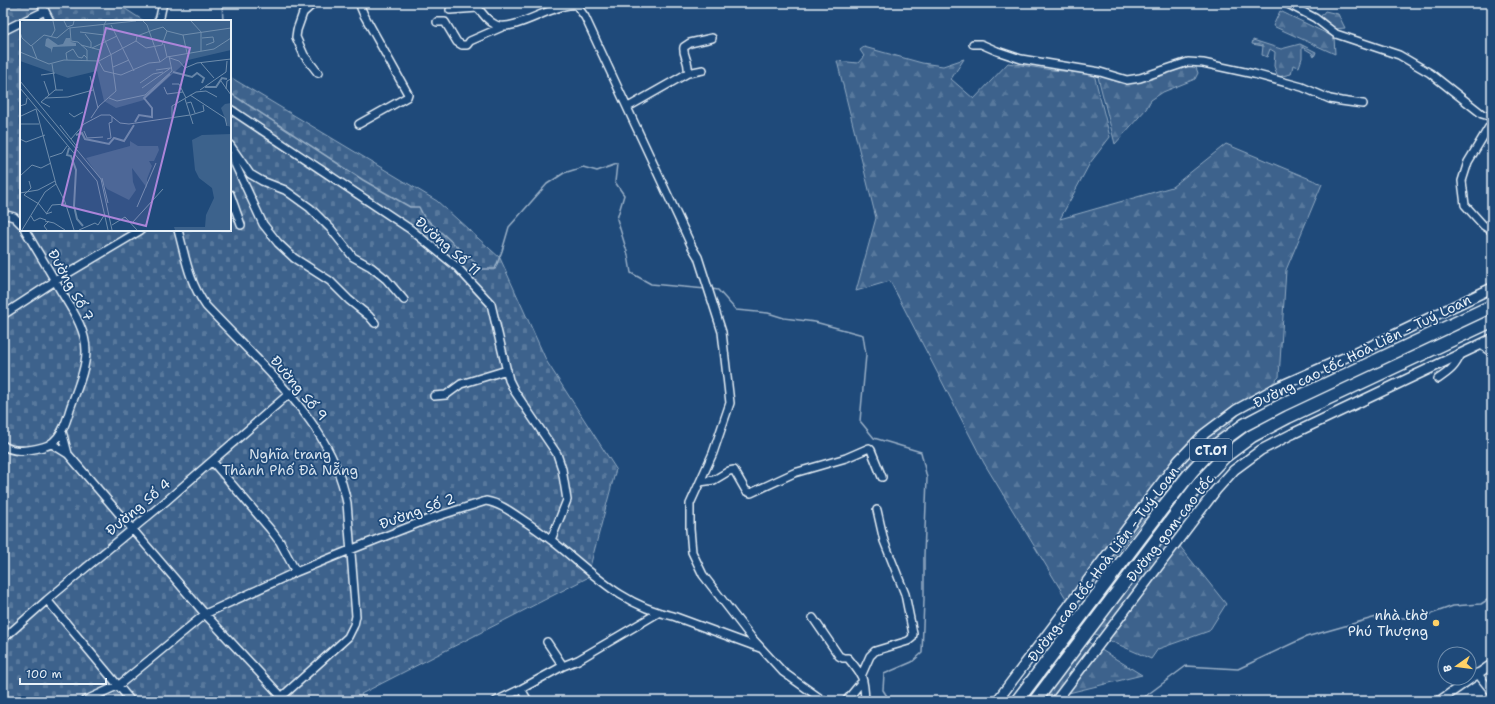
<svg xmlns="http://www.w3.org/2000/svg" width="1495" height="704" font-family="'Shantell Sans',sans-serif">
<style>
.forest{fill:url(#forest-firs);stroke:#92aac2}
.cemetery{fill:url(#cemetery-stones);stroke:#92aac2}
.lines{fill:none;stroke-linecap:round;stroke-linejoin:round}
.stream{stroke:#9ab0c7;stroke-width:1.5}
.minor-casing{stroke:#e8f1f8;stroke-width:10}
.tertiary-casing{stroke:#e8f1f8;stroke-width:11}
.secondary-casing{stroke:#e8f1f8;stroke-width:12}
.motorway-casing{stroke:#e8f1f8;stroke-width:15}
.minor{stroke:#1f4a7a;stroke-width:7}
.tertiary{stroke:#1f4a7a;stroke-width:8}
.secondary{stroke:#1f4a7a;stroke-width:9}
.motorway{stroke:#1f4a7a;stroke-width:12}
.poi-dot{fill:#ffd166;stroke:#1f4a7a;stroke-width:1.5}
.labels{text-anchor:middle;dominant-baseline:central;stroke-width:3.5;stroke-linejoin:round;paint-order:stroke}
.shield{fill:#1f4a7a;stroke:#acbfd2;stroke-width:1}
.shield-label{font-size:13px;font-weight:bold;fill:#e8f1f8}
.street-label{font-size:14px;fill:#e8f1f8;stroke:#1f4a7a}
.park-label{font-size:14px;fill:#d7e3ed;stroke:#1f4a7a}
.poi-label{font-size:14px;fill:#e8f1f8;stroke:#1f4a7a;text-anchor:end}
.inset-river{fill:none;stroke:#6685a7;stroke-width:2}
.inset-road{fill:none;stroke:#6f8dac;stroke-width:1}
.view{fill:#ac85d9;fill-opacity:0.15;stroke:#ac85d9;stroke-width:2}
.inset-edge{fill:none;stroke:#e8f1f8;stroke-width:2}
</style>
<defs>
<pattern id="forest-firs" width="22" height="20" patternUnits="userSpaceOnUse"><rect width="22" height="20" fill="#3c628c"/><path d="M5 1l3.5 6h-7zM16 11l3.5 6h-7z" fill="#58799d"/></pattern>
<pattern id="cemetery-stones" width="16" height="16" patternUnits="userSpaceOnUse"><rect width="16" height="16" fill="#3c628c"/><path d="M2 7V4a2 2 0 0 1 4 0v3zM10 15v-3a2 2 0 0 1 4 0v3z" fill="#58799d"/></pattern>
</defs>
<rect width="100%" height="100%" fill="#1f4a7a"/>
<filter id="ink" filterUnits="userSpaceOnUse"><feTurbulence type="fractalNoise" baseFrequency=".025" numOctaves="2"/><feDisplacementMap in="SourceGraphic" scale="8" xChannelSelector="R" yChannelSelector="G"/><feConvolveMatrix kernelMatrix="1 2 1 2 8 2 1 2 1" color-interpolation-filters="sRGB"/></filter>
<g filter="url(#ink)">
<!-- forest -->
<path class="forest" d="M1280 11 1334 37 1335 54 1273 26Z
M1325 11 1338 14 1345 28 1335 29 1321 16Z
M1253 40 1281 49 1300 44 1316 52 1314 57 1312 53 1302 47V58L1299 67 1293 65 1291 74 1278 77 1274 66 1275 52 1270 49 1267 57 1262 55 1263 46 1252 44Z
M864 47 922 63 943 66 964 59 951 79 974 99 1008 63 1052 70 1094 74 1110 137 1090 163 1060 219 1172 187 1226 144 1322 184 1286 270 1279 377 1193 458 1159 500 1073 610 984 463 890 281 856 291 876 218 837 61 858 63 864 56 860 50Z
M1194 62 1198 73 1195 79 1163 92 1151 100 1146 109 1115 144 1097 73 1120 80 1155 69Z
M1167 530 1226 604 1209 631 1158 649 1151 659 1088 631Z
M1085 640 1142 675 1044 699Z"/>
<!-- cemetery -->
<path class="cemetery" d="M3 3H116L144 21H21V230H230V77L437 201 500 258 547 362 616 469 587 578 361 694 365 701H3Z"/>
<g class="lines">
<!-- stream -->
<path class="stream" d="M222 3 223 21
M230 93 363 180 410 207H419L424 217 482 269H495L502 251 509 227 547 184 564 173 583 167 597 171 617 164 615 182 624 195 617 219 628 255 631 273 651 284 706 289
M712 289 718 290 736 310 768 313 784 318 815 322 863 335 866 355 860 421 874 438 921 452 927 478 924 556V600L922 653 912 662 884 674 883 690 890 701
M1139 701 1186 666 1238 669 1306 637 1380 616 1417 619 1453 606 1481 604 1492 597"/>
<defs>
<path id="minor" d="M41 3 50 21
M314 3 303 13 297 30 296 37 304 55 318 73
M475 3C480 11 487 21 496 25 509 31 539 14 552 10 560 7 567 4 576 5
M575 3 585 17 692 247 698 257 722 332 730 403 713 453 690 504V529L692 552 703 575 751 637 783 672 824 701
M1286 3 1315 18 1336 34 1399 55 1430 73 1482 114 1492 117
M450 10 478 8
M24 21 45 11
M158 21 160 17 163 3
M437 22H445L457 42 462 45H467L470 41 502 27
M3 31 21 22
M973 44H981L997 51 1021 59 1100 72 1127 80 1140 78 1188 62 1203 63 1254 74 1302 87 1330 99 1341 101 1363 104
M688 73C690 62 682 54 684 47L690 43 712 38
M628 107 688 73 703 70
M230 109 410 229 457 267 491 304 509 380 515 392 557 454 562 469 567 500 551 540
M1492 122 1468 162 1462 181 1465 205 1483 225 1492 231
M359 124 407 97 408 94 364 15 361 8 360 3
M230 145 250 174 262 181 285 190 310 208 331 229 353 257 371 267 386 279 404 300
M234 155 235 164 257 211 263 224 278 243 294 258 330 281 349 300 369 316 375 323
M230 194 241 225
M3 214 14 217 21 224
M178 230C186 259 188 280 206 306 224 325 243 344 261 363 300 404 336 446 347 503L356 616 354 625 348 637 277 701
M3 315 55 281 141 230
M1481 345 1492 353
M1438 379C1450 371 1455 367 1461 354
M434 396 446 395 461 384 507 370
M62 431 68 454
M52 444 68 454 205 614 281 696 282 700
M3 445C13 454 31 450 43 447 60 443 66 423 70 409 76 391 86 370 86 351 86 328 70 307 59 288 48 268 36 249 25 230
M212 461 270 529 280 542 296 572
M700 482 714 480 729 471 734 470 746 491 751 493 794 473 846 458 869 448 871 450 882 477
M47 600 131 701
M813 618 839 656 843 658H848C863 676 864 677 865 701
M3 639 47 600 165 502 290 393
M547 642 563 666
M1477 673 1492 692
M862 674 870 656 875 651 908 641 912 638 913 634 905 594 884 541 877 510
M521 689 528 701
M84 701 119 685 205 614 296 572 350 550 429 519 486 501C500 503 514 514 526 522 535 528 543 534 551 540 590 570 621 606 673 616L760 648
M496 701 521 689 563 666 578 660 658 613
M846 701 860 684"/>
<path id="tertiary" d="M1439 701 1492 664"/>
<path id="secondary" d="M997 701 1152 495 1179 460 1204 434 1236 410 1278 387 1369 347 1492 288
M1056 701 1216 490 1234 470 1261 450 1292 434 1492 339"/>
<path id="motorway" d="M1017 701 1165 505 1192 471 1215 446 1244 425 1282 405 1492 306
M1035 701 1176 514 1202 480 1224 457 1252 436 1288 417 1492 321"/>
</defs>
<!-- minor casing -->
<use href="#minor" class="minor-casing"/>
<!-- tertiary casing -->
<use href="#tertiary" class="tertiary-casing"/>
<!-- secondary casing -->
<use href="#secondary" class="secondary-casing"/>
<!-- motorway casing -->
<use href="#motorway" class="motorway-casing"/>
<!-- minor -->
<use href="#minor" class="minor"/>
<!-- tertiary -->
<use href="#tertiary" class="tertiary"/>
<!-- secondary -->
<use href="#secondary" class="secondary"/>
<!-- motorway -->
<use href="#motorway" class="motorway"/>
</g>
</g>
<!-- markers -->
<circle class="poi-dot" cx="1436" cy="623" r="4"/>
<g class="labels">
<!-- shield labels -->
<rect class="shield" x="1190" y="439" width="42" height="22" rx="3"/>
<g class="shield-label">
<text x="1211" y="450">CT.01</text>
</g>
<!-- street labels -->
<g class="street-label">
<text transform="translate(448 246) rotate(41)">Đường Số 11</text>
<text transform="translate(71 285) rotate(61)">Đường Số 7</text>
<text transform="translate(1362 351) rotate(-26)">Đường cao tốc Hoà Liên - Tuý Loan</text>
<text transform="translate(299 388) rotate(50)">Đường Số 9</text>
<text transform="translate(138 507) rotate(-40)">Đường Số 4</text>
<text transform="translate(417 511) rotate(-20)">Đường Số 2</text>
<text transform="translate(1170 528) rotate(-52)">Đường gom cao tốc</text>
<text transform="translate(1103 564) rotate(-53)">Đường cao tốc Hoà Liên - Tuý Loan</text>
</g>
<!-- park labels -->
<g class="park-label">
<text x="290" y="454">Nghĩa trang<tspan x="290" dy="16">Thành Phố Đà Nẵng</tspan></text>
</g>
<!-- poi labels -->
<g class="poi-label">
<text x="1428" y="615">nhà thờ<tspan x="1428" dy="16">Phú Thượng</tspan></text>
</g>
</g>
<!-- overview -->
<g transform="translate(20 20)">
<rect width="211" height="211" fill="#1f4a7a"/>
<path d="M211 114V210H155L154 207H185L186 195 194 178 192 168 179 158 175 150 172 120 182 115ZM110 121 118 126H138L139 130 134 141H129L132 146 127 159V168L112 148 113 162 116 170 109 180 87 169 66 138 110 126Z" fill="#3c628c"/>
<path d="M4 1H211V30L168 40 124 80 96 88 84 81 77 51 48 58 0 41V3ZM211 83V107L208 106 201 88 205 84Z" fill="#3c628c"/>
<path d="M28 18 38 25 43 24 46 18H50L51 22 56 23V26L33 27 31 33V29L25 26 26 19Z" fill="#6685a7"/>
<path class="inset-river" d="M153 52 172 57 177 53 184 58 182 63M185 67H196L202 58 207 59M115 102 119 95 132 97V88L124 78 150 54M56 115 62 113 65 119 89 124 94 118 104 121 114 105M49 128 47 135 51 136 56 150 54 186 57 199 63 206"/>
<path class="inset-road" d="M44 1 47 7 53 5 54 1M123 1 127 5 140 42M171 1 182 13M91 5 114 51M50 8 51 21 58 22 67 30V41M147 11 163 15 211 8M0 12 2 18 11 26 24 15 37 18 49 8 116 1M60 12 84 15M181 13V31M65 14 71 22V27M163 15 167 33M31 17 35 10 33 1M182 18 193 17 194 22 186 25M116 21 126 28 142 25 147 11M116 21 117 16 133 10 143 7 147 11M144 24 147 37M61 25 80 30 78 40 84 51 101 55 129 43 140 42 147 37 194 29 211 18M12 26 17 39M72 28 97 16M0 32 29 44 44 40 79 41 116 21M150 38 159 41 165 48 177 43 211 39M47 40 46 33 53 29 58 37 62 38 64 35 67 38M181 43 194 58M32 44 36 70M93 47 109 40M136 50 150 48M21 55 35 53M70 56 78 88M0 61 81 159 92 210M24 61 29 75M201 61 211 75M120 63 133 54 143 52M152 64H159L166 78M144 67 147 74 163 72M0 68 77 161 88 210M122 68 152 47M206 69 207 61 211 59M180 70 206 52 207 41M170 75 205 98 207 106M25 78 48 77 73 70M89 78 97 81 125 75 152 51 149 36M165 79 173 104M167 83 171 82 175 93M0 86 6 84 7 78M30 87 21 82 35 70H43M16 89 36 164 45 182 54 210M49 93 54 97 63 92M171 95 184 91 183 85M1 96 16 89M152 97V86L176 72 186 71 197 77M71 98 79 86 96 71 91 35 84 18V5L86 1M0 104H19M40 105 58 128M64 111 67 118 83 117M0 119 6 122 25 115M51 119 64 104 81 95H90L100 103 109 104 170 95M87 119 91 118 89 103 92 102V97M30 137 42 133 47 126M0 156 12 145 21 148 31 143M82 158 88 183M9 161 11 168 4 175 19 184 26 193M0 173 18 170 35 161M117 187 136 143M32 192 26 194 32 185 46 184M11 196 14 201 20 198 26 200M25 201 34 203 45 210M112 203 143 169M92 205 105 197 117 210M2 210 25 172 36 164M27 210 24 206 29 201M59 210 75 203 78 205 85 194"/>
<path class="view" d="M86 8 170 28 126 206 42 185Z"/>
<rect width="211" height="211" class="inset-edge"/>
</g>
<!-- margin -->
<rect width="1495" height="704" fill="none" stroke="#1f4a7a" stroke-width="16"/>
<rect x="8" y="8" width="1479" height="688" fill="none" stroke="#e8f1f8" stroke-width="1.5" filter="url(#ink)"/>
<!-- north arrow -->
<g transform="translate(1457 666) rotate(256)"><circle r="19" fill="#1f4a7a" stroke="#6f8dac"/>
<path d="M0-3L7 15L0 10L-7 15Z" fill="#ffd166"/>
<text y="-6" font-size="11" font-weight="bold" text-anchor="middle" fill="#e8f1f8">B</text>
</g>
<!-- scale -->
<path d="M20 678v6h86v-6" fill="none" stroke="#e8f1f8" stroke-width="2"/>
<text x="26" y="678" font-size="12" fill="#e8f1f8" stroke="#1f4a7a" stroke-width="3" paint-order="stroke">100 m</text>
</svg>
